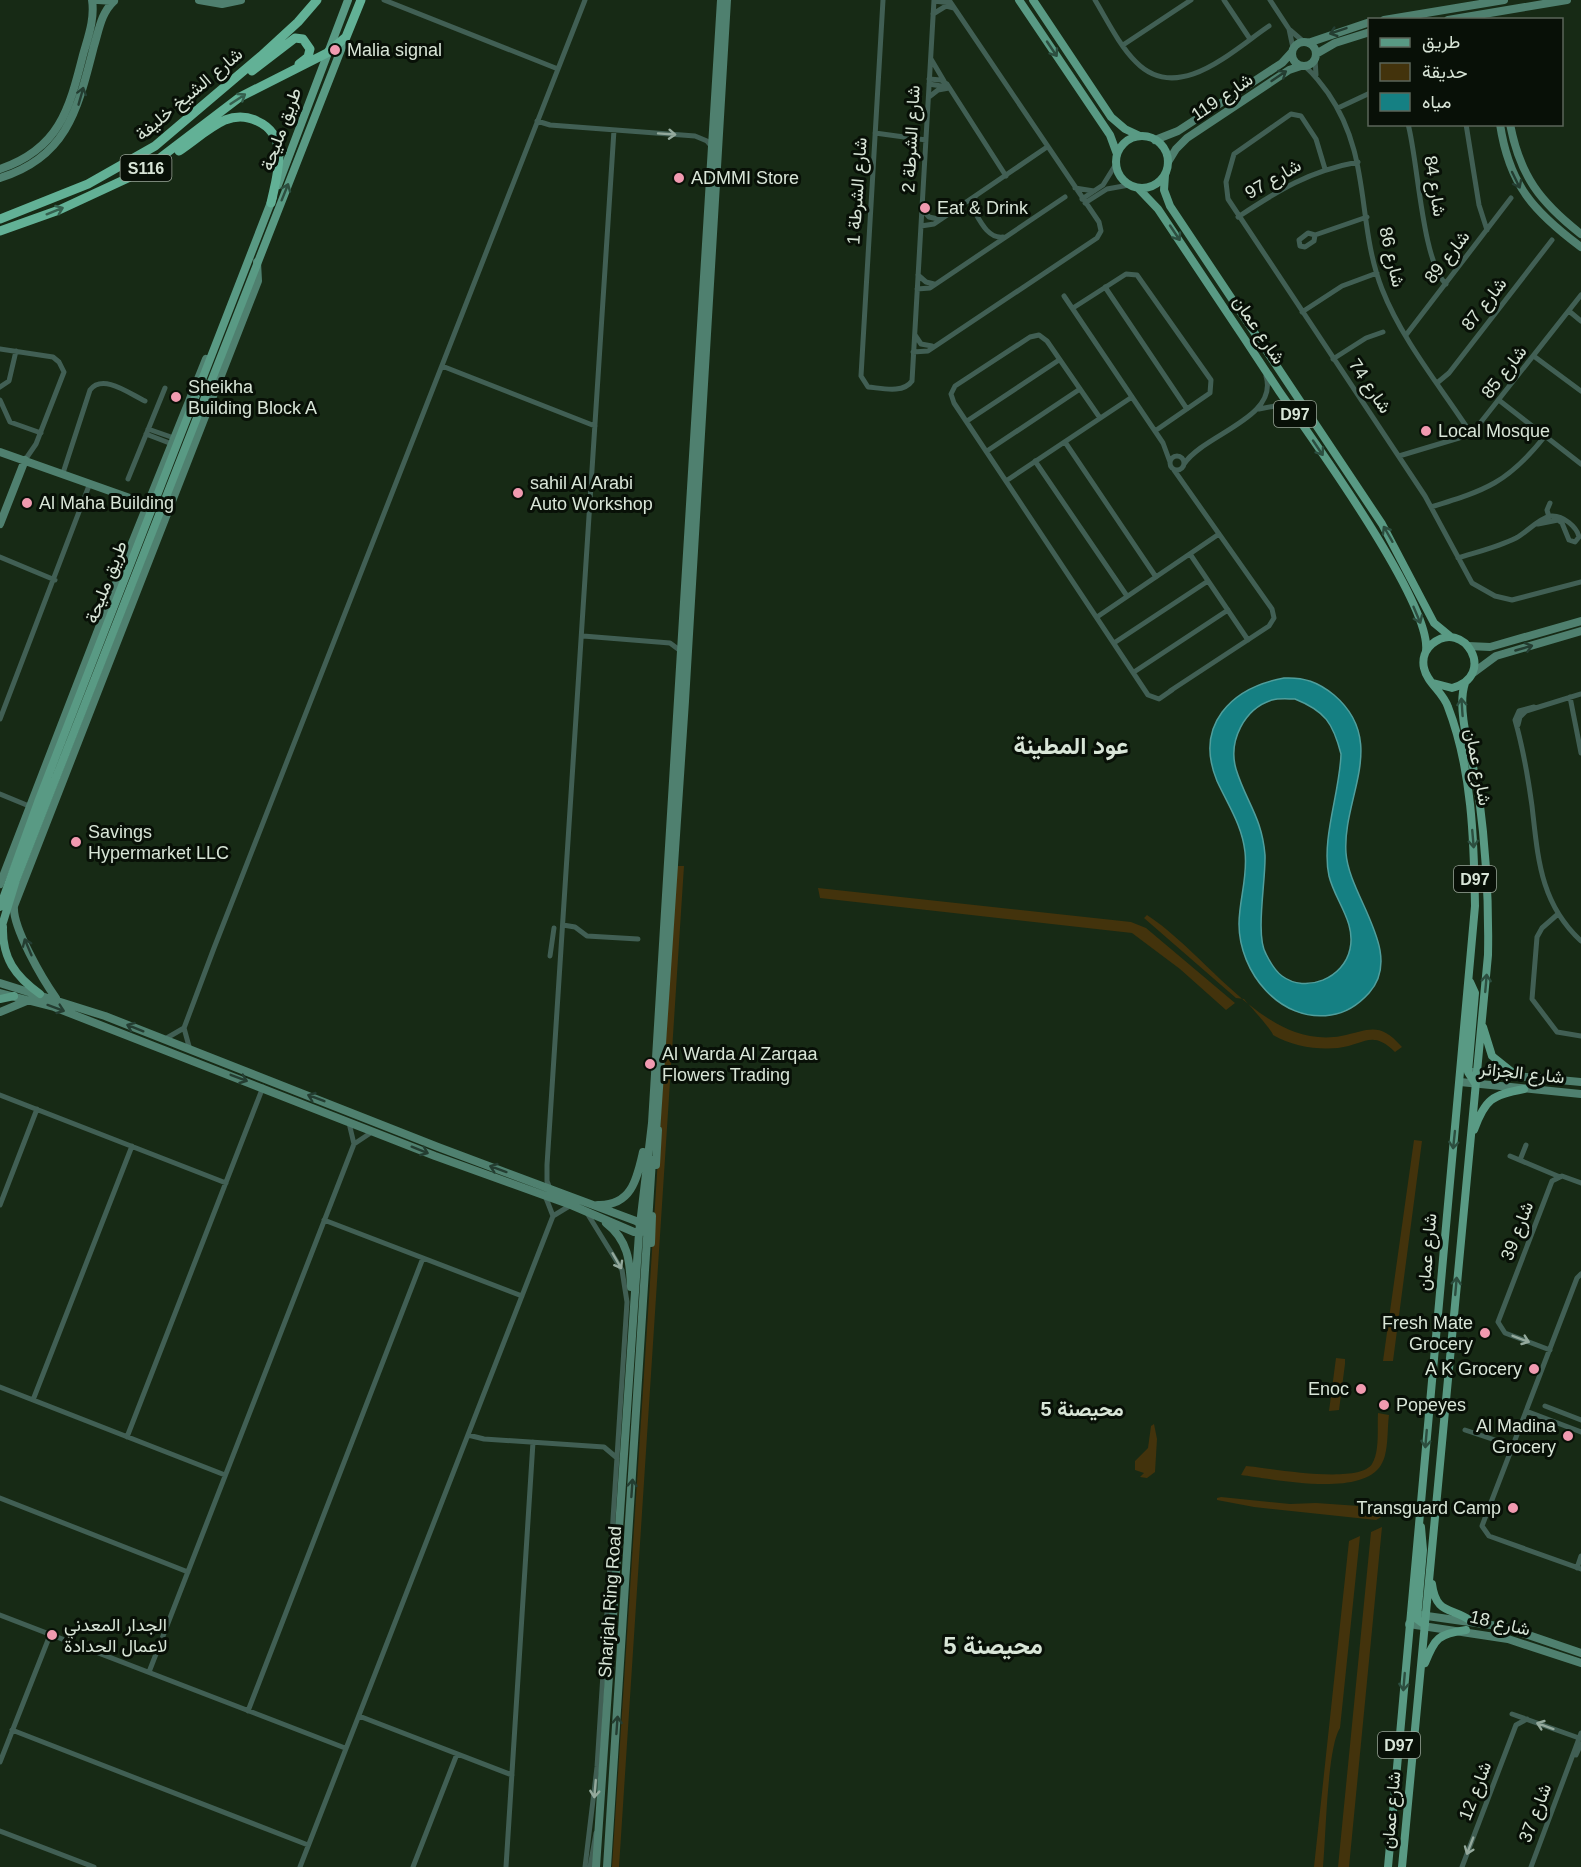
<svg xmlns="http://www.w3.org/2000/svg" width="1581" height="1867" font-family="Helvetica,Vazirmatn,sans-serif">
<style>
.green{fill:#43330c}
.water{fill:#158083;stroke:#509e9c;stroke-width:1.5;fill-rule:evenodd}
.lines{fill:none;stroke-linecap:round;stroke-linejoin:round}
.street{stroke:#415f54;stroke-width:5}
.secondary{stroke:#4f806f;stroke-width:8}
.primary{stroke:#599a84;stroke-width:8}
.highway{stroke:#62b196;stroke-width:9}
.oneway{stroke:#243d31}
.oneway2{stroke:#2c4e3f}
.oneway3{stroke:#35604e}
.oneway4{stroke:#94a99c}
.poi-dot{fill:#f19ab0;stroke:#081007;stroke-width:2}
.labels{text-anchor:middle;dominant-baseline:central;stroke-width:6;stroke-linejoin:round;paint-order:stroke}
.shield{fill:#081007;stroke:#9aa599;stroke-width:1.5}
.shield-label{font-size:16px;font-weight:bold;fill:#d8e5d7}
.poi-label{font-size:18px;fill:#d8e5d7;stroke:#081007;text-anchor:start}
.street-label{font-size:18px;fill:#d8e5d7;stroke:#081007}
.neighbourhood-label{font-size:20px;font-weight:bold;fill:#d8e5d7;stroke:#081007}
.district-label{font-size:24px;font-weight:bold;fill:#d8e5d7;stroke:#081007}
</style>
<rect width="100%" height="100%" fill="#172a15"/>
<!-- green -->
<path class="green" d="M677 866H684L619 1867H612Z
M818 888 1131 922 1146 928 1235 1003 1226 1010 1180 969 1132 933 820 898Z
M1147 915C1196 947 1242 1013 1295 1032 1309 1037 1326 1039 1341 1036 1370 1030 1379 1021 1402 1047L1395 1052C1372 1029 1364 1045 1338 1048 1316 1050 1292 1046 1273 1035 1272 1030 1249 1005 1244 999L1236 998 1144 918Z
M1414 1140 1422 1141 1393 1361H1383Z
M1336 1358 1345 1359V1364L1339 1410 1329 1411Z
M1378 1413 1389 1415C1387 1429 1389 1453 1381 1465 1361 1498 1274 1479 1241 1475L1246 1466C1271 1468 1358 1485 1372 1464 1380 1451 1377 1428 1378 1413Z
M1154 1424 1157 1439 1155 1472 1147 1478 1140 1477 1144 1473 1135 1470V1461L1148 1448 1151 1426Z
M1221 1497 1290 1504 1316 1503 1388 1508 1387 1514 1376 1520 1254 1507 1217 1500V1498Z
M1382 1527 1349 1867H1338L1371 1532Z
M1360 1536 1340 1728C1327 1748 1326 1838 1323 1867H1314L1349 1541Z"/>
<!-- water -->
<path class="water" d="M1284 678C1304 677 1318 682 1334 695 1389 742 1342 798 1346 853 1349 897 1405 953 1369 993 1359 1004 1346 1013 1331 1015 1280 1023 1239 972 1239 924 1239 900 1248 877 1245 852 1242 825 1228 805 1217 781 1194 725 1231 688 1284 678ZM1295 699C1325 711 1333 723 1341 754 1340 792 1321 839 1329 876 1335 901 1356 922 1350 949 1344 978 1306 994 1282 976 1275 971 1270 962 1266 954 1255 935 1266 880 1265 855 1262 817 1246 802 1236 769 1228 741 1244 709 1272 700 1279 698 1288 699 1295 699Z"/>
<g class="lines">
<!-- street -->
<path class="street" d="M384 0 558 69
M883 0 861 376 868 387C881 388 903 394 912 381L934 0
M1095 0C1107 20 1119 45 1136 62 1178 105 1233 50 1269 26
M1224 0 1250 39
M1270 0 1289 29 1293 48
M934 1 951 3
M933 14 946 6 954 8
M1290 30 1304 42
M1123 45 1191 0
M931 59 944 81
M1315 59 1316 75
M1304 66C1314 73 1320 83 1328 93 1372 157 1356 222 1382 289 1402 340 1440 386 1470 432
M929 79 941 80 947 84 1006 176
M929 84 947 87
M929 97 938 90 949 88
M1338 108 1370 93
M537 121 550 125 695 136 707 141 713 148
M1408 124C1418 160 1422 262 1446 284
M1466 124 1479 205 1487 230
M875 133 926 140
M1325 169 1316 139 1301 116 1291 114 1234 154 1226 182 1228 199 1425 496 1472 583 1495 596 1512 600 1581 582
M1075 188 1094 191
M975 198 973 209C980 221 988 239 1003 237
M1082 199 1103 185 1116 164
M1085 203 1107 189 1129 185
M922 209 929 217 938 219
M1238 217C1279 190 1309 171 1358 162
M921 226 934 224 1047 147
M1308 233 1315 235 1314 241 1305 247 1300 246 1299 240Z
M1315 235 1367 217
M918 275 926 282 934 284
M1105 287 1187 409
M917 289 930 288 1065 197
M1064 296 1163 443 1170 462
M1073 308 1126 274 1137 275 1211 380 1210 393 1155 431
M1569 311 1581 321
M1302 312 1342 286 1377 273
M915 335 921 344 932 346
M1406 335 1511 198
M0 349 53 357 59 362 64 372 36 444 25 460
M913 352 928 351 1097 238 1101 231 1099 222 949 0
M1535 357 1581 391
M1333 359 1366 338 1383 332
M442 366 595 426
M1437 383 1449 373 1552 240
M0 387 9 381 16 351
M0 400 10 422 41 433
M1500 401 1581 464
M1259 409 1275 406 1295 415
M1100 418 1047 341 1039 335 1030 337 955 386 951 394 954 403 1148 695 1159 699 1172 690
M967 421 1059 360
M148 429 174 438
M146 434 172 444
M1065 442 1156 577
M987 451 1080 389
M1170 463a7 7 0 1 1 14 0a7 7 0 1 1-14 0Z
M1399 456 1459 438 1477 427 1581 295
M1035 461 1127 596
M1184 464C1204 434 1279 418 1266 376
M63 473 90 390C103 373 130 394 145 401
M128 479 165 388
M1006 481 1132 397
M1431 507C1486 490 1508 483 1545 436
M1549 517 1547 510 1550 503
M1190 554 1248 640
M0 557 55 580
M1458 558C1477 552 1498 547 1516 538 1527 532 1539 518 1551 516 1563 515 1577 527 1579 537L1575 542 1569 540 1562 523 1558 520 1538 524
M1097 617 1219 534
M583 636 670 643 682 652
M1114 643 1208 581
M1134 672 1228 610
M1170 691 1269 626 1274 618 1272 609 1174 470
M1570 697 1581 753
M1534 707 1519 711 1515 720C1523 748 1528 777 1532 806 1538 858 1540 903 1581 941
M0 719 90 483
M1518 725 1520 717 1526 711 1581 694
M0 794 29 806
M1558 914 1542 928 1537 937 1532 999 1557 1032 1581 1036
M563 925 575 927 587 936 638 939
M550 956 554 928
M165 1039 184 1028
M190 1050 184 1028 214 948 585 0
M0 1095 226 1183
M354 1144 372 1132
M1510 1156 1560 1177
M1520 1160 1526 1145
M550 1189 547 1181V1165L614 130
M546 1198 553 1216
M0 1205 37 1109
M324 1220 522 1296
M1581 1274 1577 1278 1482 1526 1489 1536 1581 1569
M1550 1350 1505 1333 1498 1322 1552 1181 1562 1176 1581 1183
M0 1387 225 1475
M33 1400 132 1146
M1545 1406 1581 1420
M1526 1411 1581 1432
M1465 1430 1513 1446
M468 1435 484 1439 604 1447 617 1458
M127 1437 263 1087
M0 1498 188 1572
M1577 1568 1581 1556
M0 1615 345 1748
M149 1672 354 1144 349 1123
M248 1711 423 1258
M1512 1714 1579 1738
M359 1716 512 1775
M12 1730 308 1845
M1576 1755 1581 1744
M0 1762 50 1635
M0 1831 94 1867
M300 1867 553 1216 571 1205
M413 1867 457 1754
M506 1867 533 1442
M585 1867 597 1767 627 1302 622 1270 587 1213
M590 1867 596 1833
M1462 1867 1516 1725 1527 1719
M1531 1867 1581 1733"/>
<!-- secondary -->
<path class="secondary" d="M98 0 114 1
M199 0 222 4 241 0
M1384 20 1504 0
M1448 20 1567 0
M1292 54a12 12 0 1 1 24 0a12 12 0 1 1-24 0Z
M1308 43 1370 22
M1316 54 1335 43 1370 32
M1500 124C1509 185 1534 212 1581 247
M1510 124C1520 176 1540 202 1581 234
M1155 140 1178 131 1282 63 1292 52
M1168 162 1176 149 1187 138 1289 70 1301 66
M0 169C59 149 69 110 83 55 88 37 95 19 92 0
M0 178C68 157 78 108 94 46 99 30 101 13 114 1
M0 452 141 502 151 498
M0 524 25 460
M1468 646 1490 647 1581 621
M1473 673 1496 656 1581 631
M0 884 122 568 206 359
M0 983 105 1016 438 1147 636 1221 643 1226
M0 993 54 1007 435 1156 571 1205 634 1232H641
M56 998C43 980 12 927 14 906L258 281 257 262
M0 1012 29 1000
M1472 1072 1581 1082
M1460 1082 1581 1094
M656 1133 685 701 727 0
M656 1165 658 1130
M598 1205C632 1206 637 1178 643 1152
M606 1223C628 1240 630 1261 631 1287
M651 1243 652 1216
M1420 1615 1505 1627 1581 1653
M1409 1624 1508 1639 1581 1663
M596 1867 639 1233 652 1123 721 0
M607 1867 652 1160"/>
<!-- primary -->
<path class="primary" d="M1019 0 1110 135 1117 154
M1033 0 1111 117 1125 129 1140 136
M1116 162a26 26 0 1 1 52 0a26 26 0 1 1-52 0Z
M1165 175 1164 190 1170 206 1382 524 1434 623 1451 637
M278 185 348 0
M1138 188 1158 209C1198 269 1239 330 1279 391 1310 436 1432 603 1426 651
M0 907 38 802 273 197
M3 927C2 958 15 976 40 994
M0 932 16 880 346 37
M1470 982 1475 993 1468 1072 1475 1083
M0 999 14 996
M1483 1027 1492 1056 1517 1076
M1474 1130C1485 1099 1492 1095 1524 1089
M1421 1527 1423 1550 1417 1619 1425 1625
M1432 1584C1436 1615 1452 1607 1471 1621
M1425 1663C1435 1638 1438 1634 1466 1630
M1388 1867 1475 906C1474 840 1472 769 1448 707 1443 692 1427 683 1424 668 1422 659 1425 650 1432 644 1464 617 1498 676 1452 688L1433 683
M1402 1867 1488 955C1489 901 1486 850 1479 797 1475 765 1455 713 1465 683"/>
<!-- highway -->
<path class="highway" d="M252 71 295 38 303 39 310 49 308 57 299 64
M179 151C194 141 208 128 225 120 235 116 247 116 257 121 291 136 277 175 271 203
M0 219 88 184 155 146 261 56 298 22 317 0
M0 231 59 210 128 178 156 161 240 97 327 53 346 37 361 0"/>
</g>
<!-- one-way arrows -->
<defs><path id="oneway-shaft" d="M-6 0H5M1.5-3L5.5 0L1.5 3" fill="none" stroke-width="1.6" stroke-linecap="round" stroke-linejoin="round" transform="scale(1.5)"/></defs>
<g class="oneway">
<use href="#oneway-shaft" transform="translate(1338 31) rotate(161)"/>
<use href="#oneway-shaft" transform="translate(1279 76) rotate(-34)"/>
<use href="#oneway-shaft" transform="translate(81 96) rotate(-74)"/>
<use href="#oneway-shaft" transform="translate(1516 180) rotate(64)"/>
<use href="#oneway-shaft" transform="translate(1524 648) rotate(-16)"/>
<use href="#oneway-shaft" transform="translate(28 947) rotate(-113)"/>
<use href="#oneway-shaft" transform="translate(56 1008) rotate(20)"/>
<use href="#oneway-shaft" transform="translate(135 1028) rotate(-158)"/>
<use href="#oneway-shaft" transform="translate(239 1078) rotate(21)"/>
<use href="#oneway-shaft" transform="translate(316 1098) rotate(-159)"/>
<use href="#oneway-shaft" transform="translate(420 1150) rotate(22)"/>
<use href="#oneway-shaft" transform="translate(498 1169) rotate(-160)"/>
<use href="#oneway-shaft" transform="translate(632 1488) rotate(-86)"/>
<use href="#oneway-shaft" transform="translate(617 1725) rotate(-86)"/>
</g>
<g class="oneway2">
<use href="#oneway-shaft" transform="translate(1052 49) rotate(56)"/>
<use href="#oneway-shaft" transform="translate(285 192) rotate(-68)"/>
<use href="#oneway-shaft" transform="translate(1175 233) rotate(56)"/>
<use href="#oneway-shaft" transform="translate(1318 448) rotate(56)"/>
<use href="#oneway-shaft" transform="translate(1388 534) rotate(-120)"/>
<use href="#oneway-shaft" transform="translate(1417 615) rotate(67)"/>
<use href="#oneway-shaft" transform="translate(1462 707) rotate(-94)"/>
<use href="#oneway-shaft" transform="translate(1473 839) rotate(85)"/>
<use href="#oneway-shaft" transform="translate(1486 983) rotate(-85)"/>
<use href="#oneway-shaft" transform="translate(1454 1140) rotate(96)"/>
<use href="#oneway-shaft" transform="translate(1456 1286) rotate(-85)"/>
<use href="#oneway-shaft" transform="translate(1426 1439) rotate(95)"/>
<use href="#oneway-shaft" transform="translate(1404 1682) rotate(95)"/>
</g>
<g class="oneway3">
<use href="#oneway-shaft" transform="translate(238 99) rotate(-33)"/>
<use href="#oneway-shaft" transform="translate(55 211) rotate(-22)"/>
</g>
<g class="oneway4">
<use href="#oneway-shaft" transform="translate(667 134) rotate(4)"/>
<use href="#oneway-shaft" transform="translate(617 1261) rotate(60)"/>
<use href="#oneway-shaft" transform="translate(1521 1339) rotate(21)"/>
<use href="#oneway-shaft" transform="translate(1545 1726) rotate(-160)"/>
<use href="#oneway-shaft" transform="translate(595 1789) rotate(95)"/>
<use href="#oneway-shaft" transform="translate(1470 1846) rotate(111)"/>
</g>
<!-- markers -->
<g class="poi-dot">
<circle cx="335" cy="50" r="6"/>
<circle cx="679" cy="178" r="6"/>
<circle cx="925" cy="208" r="6"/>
<circle cx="176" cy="397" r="6"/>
<circle cx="1426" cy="431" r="6"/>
<circle cx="518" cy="493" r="6"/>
<circle cx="27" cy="503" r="6"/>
<circle cx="76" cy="842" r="6"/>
<circle cx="650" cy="1064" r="6"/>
<circle cx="1485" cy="1333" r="6"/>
<circle cx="1534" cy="1369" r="6"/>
<circle cx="1361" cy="1389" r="6"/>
<circle cx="1384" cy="1405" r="6"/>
<circle cx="1568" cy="1436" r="6"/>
<circle cx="1513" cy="1508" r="6"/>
<circle cx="52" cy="1635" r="6"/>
</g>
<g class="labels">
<!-- shield labels -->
<g class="shield">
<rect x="120.5" y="155" width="51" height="26" rx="4.5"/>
<rect x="1274" y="401" width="42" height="26" rx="4.5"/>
<rect x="1454" y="866" width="42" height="26" rx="4.5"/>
<rect x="1378" y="1732" width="42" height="26" rx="4.5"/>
</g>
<g class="shield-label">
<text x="146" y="168">S116</text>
<text x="1295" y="414">D97</text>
<text x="1475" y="879">D97</text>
<text x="1399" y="1745">D97</text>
</g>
<!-- poi labels -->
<g class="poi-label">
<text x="347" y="50">Malia signal</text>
<text x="691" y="178">ADMMI Store</text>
<text x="937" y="208">Eat &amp; Drink</text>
<text x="188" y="387">Sheikha<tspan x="188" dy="21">Building Block A</tspan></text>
<text x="1438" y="431">Local Mosque</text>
<text x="530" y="483">sahil Al Arabi<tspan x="530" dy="21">Auto Workshop</tspan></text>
<text x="39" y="503">Al Maha Building</text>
<text x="88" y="832">Savings<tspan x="88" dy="21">Hypermarket LLC</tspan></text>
<text x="662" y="1054">Al Warda Al Zarqaa<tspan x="662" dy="21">Flowers Trading</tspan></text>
<text x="1473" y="1323" text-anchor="end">Fresh Mate<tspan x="1473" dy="21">Grocery</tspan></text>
<text x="1522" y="1369" text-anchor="end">A K Grocery</text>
<text x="1349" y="1389" text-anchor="end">Enoc</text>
<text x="1396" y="1405">Popeyes</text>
<text x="1556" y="1426" text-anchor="end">Al Madina<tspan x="1556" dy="21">Grocery</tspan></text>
<text x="1501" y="1508" text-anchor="end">Transguard Camp</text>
<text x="64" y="1625">الجدار المعدني<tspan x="64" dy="21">لاعمال الحدادة</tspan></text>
</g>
<!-- street labels -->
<g class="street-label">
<text transform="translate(189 94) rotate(-40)">شارع الشيخ خليفة</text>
<text transform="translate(1222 97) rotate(-34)">شارع 119</text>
<text transform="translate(281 129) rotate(-70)">طريق مليحة</text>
<text transform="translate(911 139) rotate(-87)">شارع الشرطة 2</text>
<text transform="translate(1273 179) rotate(-30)">شارع 97</text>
<text transform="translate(1435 186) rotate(81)">شارع 84</text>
<text transform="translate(857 191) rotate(-86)">شارع الشرطة 1</text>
<text transform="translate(1392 257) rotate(77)">شارع 86</text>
<text transform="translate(1447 257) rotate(-52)">شارع 89</text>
<text transform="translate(1484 304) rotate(-52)">شارع 87</text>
<text transform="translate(1259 330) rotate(56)">شارع عمان</text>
<text transform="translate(1504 372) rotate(-52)">شارع 85</text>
<text transform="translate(1370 386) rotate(56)">شارع 74</text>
<text transform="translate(106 582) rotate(-69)">طريق مليحة</text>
<text transform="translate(1478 767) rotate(79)">شارع عمان</text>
<text transform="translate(1522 1073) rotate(6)">شارع الجزائر</text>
<text transform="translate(1517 1231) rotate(-69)">شارع 39</text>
<text transform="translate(1427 1252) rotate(-85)">شارع عمان</text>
<text transform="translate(610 1602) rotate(-86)">Sharjah Ring Road</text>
<text transform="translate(1500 1623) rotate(13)">شارع 18</text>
<text transform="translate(1475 1791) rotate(-69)">شارع 12</text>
<text transform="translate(1391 1810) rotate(-85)">شارع عمان</text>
<text transform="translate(1535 1813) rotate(-69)">شارع 37</text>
</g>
<!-- neighbourhood labels -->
<g class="neighbourhood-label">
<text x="1082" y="1409">محيصنة 5</text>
</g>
<!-- district labels -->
<g class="district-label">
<text x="1071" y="745">عود المطينة</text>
<text x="993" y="1645">محيصنة 5</text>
</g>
</g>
<!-- legend -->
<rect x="1368" y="18" width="195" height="108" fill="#081007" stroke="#5b655a" stroke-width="1.5"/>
<rect x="1380" y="38" width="30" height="9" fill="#599a84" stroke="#5b655a" stroke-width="1.5"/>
<text x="1422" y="48" font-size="18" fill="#d8e5d7">طريق</text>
<rect x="1380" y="63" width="30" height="18" fill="#43330c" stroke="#5b655a" stroke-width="1.5"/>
<text x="1422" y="78" font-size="18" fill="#d8e5d7">حديقة</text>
<rect x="1380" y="93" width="30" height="18" fill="#158083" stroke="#5b655a" stroke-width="1.5"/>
<text x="1422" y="108" font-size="18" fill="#d8e5d7">مياه</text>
</svg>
